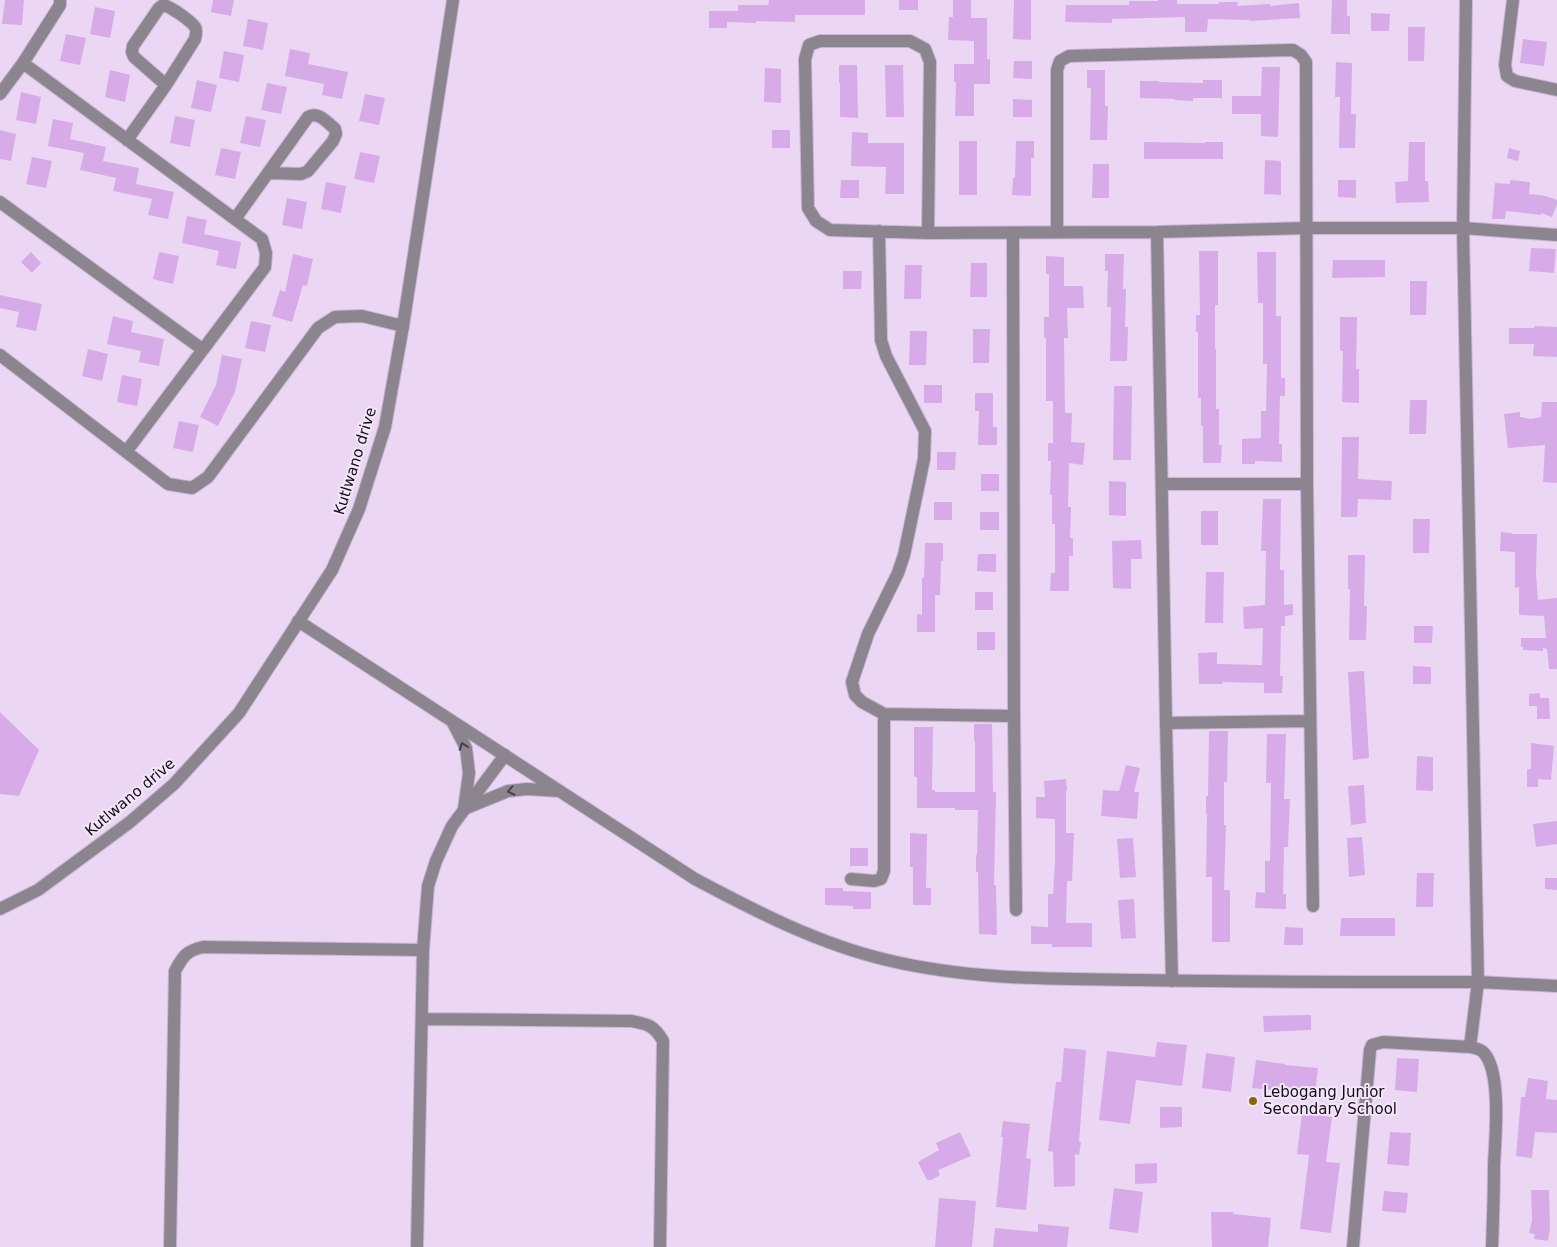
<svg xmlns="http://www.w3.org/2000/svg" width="1557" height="1247" font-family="'DejaVu Sans',sans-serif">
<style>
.building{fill:#d7abe8}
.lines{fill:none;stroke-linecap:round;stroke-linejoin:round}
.minor-casing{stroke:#c8b6cf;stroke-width:14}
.tertiary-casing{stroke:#c8b6cf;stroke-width:14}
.minor{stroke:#8c848f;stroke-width:12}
.tertiary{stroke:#8c848f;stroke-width:12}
.oneway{stroke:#48414b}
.poi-dot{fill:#8c6606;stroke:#f6e6fc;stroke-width:2}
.labels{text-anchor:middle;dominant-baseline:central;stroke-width:4;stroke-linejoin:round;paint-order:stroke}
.street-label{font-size:15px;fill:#110b14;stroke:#f6e6fc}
.poi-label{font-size:15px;fill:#110b14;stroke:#f6e6fc;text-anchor:start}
</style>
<rect width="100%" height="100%" fill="#ebd7f3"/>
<!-- building -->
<path class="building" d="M5 0H24L22 25 2 24Z
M213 0H234L231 16 211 12Z
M769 0H865V15H795V22L756 21V23L727 22V28H709V11H738V5H768Z
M899 0H918V10H899Z
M953 0H971V18H987V59H990V84H974V116H955L956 82H954V64H974V41L948 40 949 17H953Z
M1014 0H1031V40L1013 39Z
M1158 0H1177V4H1219V2H1238L1237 6 1270 4V6L1299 3 1300 18 1250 21V20L1208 19 1207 32H1185V17L1112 19V23L1065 22 1066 5H1129V1H1158Z
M1332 0H1347V16H1350V34H1331Z
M95 7 115 11 110 38 90 34Z
M1371 13 1390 14 1389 31H1371Z
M248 19 268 23 263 50 243 46Z
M1408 27H1425L1424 61H1408Z
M66 34 86 38 80 65 60 61Z
M1523 39 1547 42 1544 66 1520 63Z
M290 49 310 53 308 64 348 72 342 99 322 95 324 84 285 76Z
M224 51 244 55 239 82 219 78Z
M1014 61H1032V79L1013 78Z
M1336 62 1352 63 1351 114H1356L1355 148H1339L1340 97H1335Z
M839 65H857L858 118 840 117V83H839Z
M885 65H903L904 117H886Z
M1262 67H1280L1278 137 1261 136V114H1232V96H1261Z
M765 68 781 69V103L764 102Z
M110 70 130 75 125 102 105 97Z
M1087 70H1105V106H1108L1107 140H1090L1091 88H1087Z
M197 80 217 85 211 112 191 108Z
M1203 80H1222V98H1193V101L1175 100V99L1140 98V81H1159V82L1203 83Z
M267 83 287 87 281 114 261 110Z
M21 92 41 97 36 124 16 120Z
M365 94 385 98 379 125 359 121Z
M1013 99 1032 100V117H1013Z
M175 116 195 120 190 147 170 143Z
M246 116 266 120 260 147 240 143Z
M53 119 73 123 70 139 106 147 103 161 139 168 136 184 174 192 168 219 148 215 152 199 113 191 116 178 80 170 84 153 48 146Z
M0 130 16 134 11 161 0 159Z
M772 130H790V148H772Z
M852 132 868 133V143H904V194H885L886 167 851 166Z
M959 141H977V195H959Z
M1016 141H1034V158H1031V196L1012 195 1013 178H1015Z
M1144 142 1205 143V142H1223V159H1144Z
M1409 142H1425V181H1428L1429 202 1396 203 1395 182 1408 181Z
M221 148 241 152 235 179 215 175Z
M1509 148 1520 151 1518 161 1507 158Z
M360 152 380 156 374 183 354 179Z
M32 157 52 161 46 188 26 184Z
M1265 160 1281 161V195L1264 194Z
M1093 164H1109V198H1092Z
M841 180H859V198H840Z
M1338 180H1356V198L1338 197Z
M1510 180 1530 182 1529 194 1546 196 1557 200V204L1552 217 1541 213V215L1506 211 1505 219H1492L1495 183 1510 184Z
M326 182 346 186 341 213 321 209Z
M287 198 307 202 302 229 282 225Z
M187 216 207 220 204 234 241 242 236 269 216 265 219 251 182 243Z
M1531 248 1556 249 1554 273 1529 271Z
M1199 251H1218V305H1215V349H1216V409H1219V445H1222L1221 463H1203V426H1201V398H1198V332H1196V315H1200Z
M31 252 41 263 32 273 21 262Z
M159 252 179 256 173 284 153 279Z
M1257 252H1276V316H1281V378H1285V396H1280L1279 444H1282V462L1255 461V464H1242V439L1261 438V411H1266L1267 364H1263V303H1258Z
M293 254 313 259 307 286 303 285 292 322 272 316 280 290 285 292Z
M1105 254H1124L1123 289H1126L1125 327H1128L1127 361H1110L1111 307H1107L1108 271H1105Z
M1046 256 1064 257V286H1083L1084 308H1067L1068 338H1064L1065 413H1072L1071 442 1085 443 1083 465 1069 463 1068 507H1071L1070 538H1073V556H1069V591H1050L1051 573H1055V524H1052V495H1050L1051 461H1048V443H1053V401H1046V338H1044V317H1049V274H1046Z
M1333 260H1385V277L1332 278Z
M971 263H987V297H970Z
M905 265H922L921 299H904Z
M843 271H862L861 289H843Z
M1410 281H1427L1426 315H1410Z
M0 295 42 304 36 331 16 327 19 312 0 308Z
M113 316 133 321 131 332 164 339 159 366 139 362 141 351 107 344Z
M1340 317H1357L1356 369H1359V403L1342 402 1343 351H1340Z
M251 321 271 325 265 352 245 348Z
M1535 326 1557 327V357L1533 356 1534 344H1509V328H1534Z
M973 329H990L989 363H973Z
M910 331H927L926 365H909Z
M88 349 108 354 102 381 82 376Z
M222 355 242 359 235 392 218 426 200 417 216 385Z
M122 375 142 379 137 406 117 402Z
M924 385H942V403H924Z
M1114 386H1132L1131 460H1113Z
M975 393H993V427H997V445H978L979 411H975Z
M1410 400H1427L1426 434H1409Z
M1542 402H1557V483L1543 482 1545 445 1508 448 1504 414 1520 412V417L1531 419 1541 417Z
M179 421 199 425 193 452 173 448Z
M1342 437H1359L1358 479 1392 481 1391 500 1358 499 1357 517H1341Z
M937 452H956L955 470H937Z
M981 474H999V491H981Z
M1109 481 1126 482V516L1109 515Z
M1263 499H1281L1280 570H1284V605L1293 604V615L1285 616V626H1281L1280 676H1283L1282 693H1264V683L1222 682 1223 684H1199L1198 653 1217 652V664L1262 665 1263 628 1244 629 1243 607 1265 605 1266 551H1261Z
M934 502H952V520H934Z
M1201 511H1218V545H1201Z
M980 512H999V530H980Z
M1413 519H1430L1429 553H1413Z
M1501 532 1512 533V534H1537L1536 574 1538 600 1557 598V669H1549L1547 649 1543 648V651L1523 650V647H1521V638H1546L1544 616 1519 615V587L1515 588V552L1500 551Z
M1141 540 1142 559H1131V589L1113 588 1112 541Z
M925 543H943V561H941L940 595H935V632H917V614L922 615V578H924Z
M978 554H996V572L977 571Z
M1348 555H1365L1364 606H1367L1366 640H1349L1350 589H1348Z
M1206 572H1224L1223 623H1205Z
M975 592H993V610H975Z
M1414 626H1433L1432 643H1414Z
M977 632H995V650H977Z
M1413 666 1431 667V684H1413Z
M1364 671 1369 758 1353 760 1348 672Z
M1540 693V698H1549L1550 719H1537V706H1529V694Z
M0 712 39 750 19 796 0 794Z
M974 724H992L993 792H996L994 885H996L997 935 979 934 978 872H976V855H977L978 810H955V808H917V777H914V727H933L932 790H935V792H975V741H974Z
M1209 731H1228L1227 782H1224V825H1226L1224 890H1230V942H1212V877H1206L1207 814H1206V796H1208Z
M1267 734H1286L1284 799H1290L1288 847H1284L1283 894H1286V909L1255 908 1256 892 1265 893V861H1270L1271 783H1266Z
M1531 743 1554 746 1551 780 1538 779V787H1527V769H1531Z
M1417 756 1433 757V791L1416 790Z
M1126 765 1140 768 1134 792H1139L1137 819 1101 816 1103 790 1119 791Z
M1066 779 1067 790 1066 791V833H1074L1072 881H1067L1066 923H1092V947H1052V944H1031V926L1048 927V894H1053L1055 863V819L1036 818V797H1045L1044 781Z
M1364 785 1366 823 1351 825 1348 786Z
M1557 821V844L1536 847 1533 824Z
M910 833 927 834 926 888H931V905H913V867H910Z
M1362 837 1365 875 1349 877 1347 838Z
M1133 838 1136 877 1120 878 1117 839Z
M850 848H868V866H850Z
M1417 873H1434L1433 907H1416Z
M1545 878H1557V890L1545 889Z
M825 888H843V891L871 892V909H853V906L825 905Z
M1134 899 1136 938 1121 939 1118 900Z
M1341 918H1395V936H1340Z
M1285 927 1303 928V945H1284Z
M1311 1015V1030L1264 1032 1263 1016Z
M1157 1042 1187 1045 1182 1086 1136 1080 1130 1124 1099 1120 1107 1051 1155 1057Z
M1064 1048 1086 1050 1079 1142H1081L1079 1155 1075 1154V1186L1054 1187 1053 1152 1048 1151 1056 1082H1061Z
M1206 1053 1235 1057 1231 1092 1202 1088Z
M1397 1058 1419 1059 1417 1092 1395 1090Z
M1256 1060 1285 1064V1065L1318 1068 1315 1094 1252 1088Z
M1528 1078 1548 1081 1546 1099 1557 1100V1133L1535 1132 1532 1158 1516 1156 1521 1097H1525Z
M1160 1107H1182V1127L1160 1128Z
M1302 1113 1332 1117 1326 1162 1340 1163 1331 1233 1300 1229 1309 1155 1297 1154Z
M1003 1121 1030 1124 1026 1158 1031 1159 1026 1210 996 1207 1003 1137H1001Z
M960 1132 971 1156 938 1170 940 1175 931 1180H927L918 1162 939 1150 936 1143Z
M1390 1132 1411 1133 1409 1166 1387 1164Z
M1157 1163V1183L1135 1184V1164Z
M1114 1188 1143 1192 1138 1233 1109 1229Z
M1531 1190H1549L1550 1228 1548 1241 1534 1239 1535 1234 1529 1233 1532 1220Z
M1384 1191 1408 1193 1406 1213 1382 1211Z
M939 1198 976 1201 972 1247H935Z
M1211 1212H1233V1214L1271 1218 1268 1247H1212Z
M1038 1224 1069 1227 1067 1247H993L995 1228 1038 1232Z"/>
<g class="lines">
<defs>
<path id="minor" d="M1513 0 1505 65 1507 76 1515 81 1557 90
M23 63 262 239 266 253 265 267 126 452
M0 94 23 63 60 5V0
M127 140 166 85 195 39C196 35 197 30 195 27 191 21 170 6 163 5L159 8 133 46 132 52 134 57 166 85
M0 202 202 349
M235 219 308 117C318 111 327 122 335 129L336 134 333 141 308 171 301 174 269 173
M879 231 881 340 886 356 925 431 924 459 904 555 898 573 868 634 852 682 855 695 862 702 884 714
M1057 232V70L1060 61 1069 56 1293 50 1301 55 1306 62 1307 484 1313 906
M1157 232 1166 723 1172 981
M928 233 930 62 925 49 910 41H820L809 45 805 59 808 208 816 221 830 230 928 233 1157 232 1307 228H1463L1557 235
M1013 233 1014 716 1016 910
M0 355 168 484 192 488 208 477 318 328 335 317 362 316 403 326
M1162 484H1307
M1166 723 1310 721
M851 879 874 881 881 879 884 871V714L1014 716
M422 1019 631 1021C647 1024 654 1025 663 1041L660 1247
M1470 1047C1475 1048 1481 1049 1484 1053 1502 1073 1495 1140 1494 1166 1494 1193 1493 1220 1492 1247
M170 1247 175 971C183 956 186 951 203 947L423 950
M417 1247 423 950 428 886 436 861 452 826 505 755
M1353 1247 1370 1050 1372 1045 1383 1042 1470 1047 1478 982 1557 986"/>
<path id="tertiary" d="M298 621 695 879C757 912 819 944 887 960 970 980 1055 979 1140 980 1253 982 1365 982 1478 982L1463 228 1466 0
M452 721 466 748 469 773 464 809 508 791 527 789 559 791
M0 909 38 890 130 822 174 784 239 713 332 570 359 509 385 427 403 326 453 0"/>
</defs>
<!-- minor casing -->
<use href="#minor" class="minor-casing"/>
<!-- tertiary casing -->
<use href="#tertiary" class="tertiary-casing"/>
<!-- minor -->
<use href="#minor" class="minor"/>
<!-- tertiary -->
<use href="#tertiary" class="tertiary"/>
</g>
<!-- one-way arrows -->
<defs><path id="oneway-chevron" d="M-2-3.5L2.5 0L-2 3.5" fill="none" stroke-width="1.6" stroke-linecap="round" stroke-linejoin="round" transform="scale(1.25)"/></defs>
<g class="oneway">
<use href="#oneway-chevron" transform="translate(463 746) rotate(-110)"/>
<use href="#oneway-chevron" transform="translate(511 791) rotate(168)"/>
</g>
<!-- markers -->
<circle class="poi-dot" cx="1253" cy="1101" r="5"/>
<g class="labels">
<!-- street labels -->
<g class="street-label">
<text transform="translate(355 461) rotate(-73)">Kutlwano drive</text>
<text transform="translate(130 797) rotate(-40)">Kutlwano drive</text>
</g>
<!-- poi labels -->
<g class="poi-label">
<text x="1263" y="1092">Lebogang Junior<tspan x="1263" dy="17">Secondary School</tspan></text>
</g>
</g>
</svg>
